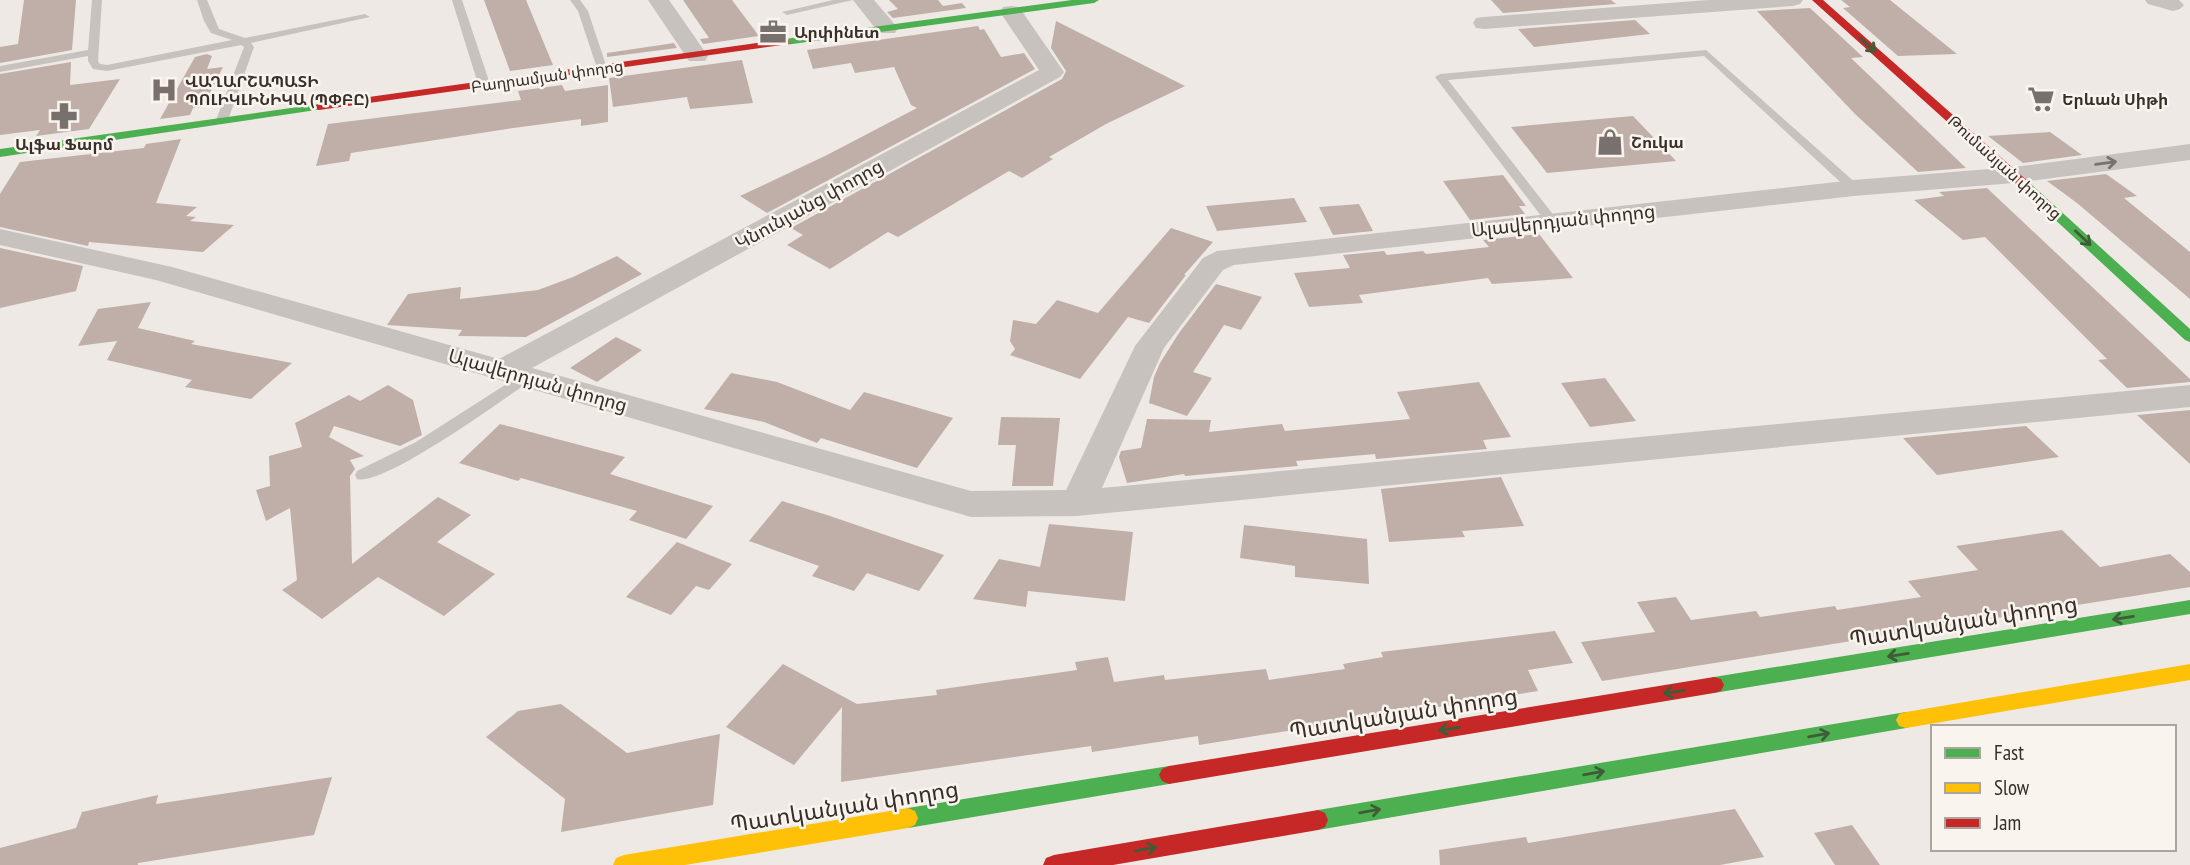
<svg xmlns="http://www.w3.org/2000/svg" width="2190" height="865" font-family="'PT Sans Narrow','Noto Sans Armenian',sans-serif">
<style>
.building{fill:#c0afa8}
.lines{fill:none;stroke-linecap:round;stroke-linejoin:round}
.lane{fill:#c7c2bd;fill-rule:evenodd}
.street{fill:#c7c2bd;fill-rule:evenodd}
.fast{fill:#4caf50;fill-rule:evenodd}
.slow{fill:#ffc107;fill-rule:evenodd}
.jam{fill:#c62828;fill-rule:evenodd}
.oneway{stroke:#3f5c38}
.oneway2{stroke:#78716d}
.labels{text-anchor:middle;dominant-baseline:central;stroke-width:5;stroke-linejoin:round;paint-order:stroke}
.far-poi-label{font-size:16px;font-weight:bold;fill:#382f2b;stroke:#f9f4ed;text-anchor:start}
.far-street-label{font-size:16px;fill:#382f2b;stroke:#f9f4ed}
.street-label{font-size:19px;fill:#382f2b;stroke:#f9f4ed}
.near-street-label{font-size:23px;fill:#382f2b;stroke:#f9f4ed}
</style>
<rect width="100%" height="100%" fill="#eee9e4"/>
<!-- building -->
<path class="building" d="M24 0H76L72 50 0 63V47L18 44Z
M484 0H526L553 65 510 71Z
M683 0H732L759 36 703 44 700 39 709 38Z
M889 0H938L943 6 962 3 966 8 893 18 887 12 898 9Z
M1491 0H1611L1616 4 1503 13Z
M1841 0H1890L1957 54 1898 56 1843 8 1850 7Z
M1810 8 1863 57 1851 58 1966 168 1918 172 1855 114 1757 11Z
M1635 20 1650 34 1534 47 1518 29Z
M1056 21 1185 86 1106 124 1049 157 1053 159 1022 178 1009 171 898 237 888 232 830 269 787 245 803 235 791 228 1062 79 1066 71 1051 48Z
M978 26 980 30 984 29 1001 57 1024 53 1035 69 767 213 740 196 827 155 917 108 911 105 894 67 855 73 851 63 813 69 807 50Z
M674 43 677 48 607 57V53Z
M207 54 212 56 207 69 223 67 203 107 193 108 190 115 160 119 195 57Z
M742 60 753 103 690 109 687 97 613 107 609 78Z
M71 62 70 85 120 79 89 129 36 136 40 130 0 135V74Z
M562 85 565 91 608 85V122L581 126V119L507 129 351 153 349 161 316 166 328 124 521 100 518 91Z
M1633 116 1676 161 1547 173 1511 127Z
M2050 132 2082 155 2023 163 1988 136Z
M181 139 156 203 197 207 186 216 196 217 190 221 234 225 203 252 89 242 88 246 0 227V194L20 162 144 148 146 144Z
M2106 174 2137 196 2124 198 2190 252V299L2077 203 2047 181Z
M1503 175 1526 206H1519L1525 214 1470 220 1443 181Z
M1987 188 2190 379V382L2127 388 2098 360 2107 359 1985 237 1963 240 1914 200 1944 196 1939 192Z
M1294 198 1307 222 1217 231 1206 206Z
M1359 204 1373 231 1333 235 1319 207Z
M1171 228 1213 242 1184 275H1186L1149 323 1128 317 1080 379 1010 355 1015 349 1010 341 1013 320 1036 324 1057 300 1098 313Z
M1539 234 1573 278 1492 284 1488 278 1359 295 1363 303 1309 307 1294 273 1350 268 1343 255 1384 251 1387 255 1423 251 1426 254 1489 247 1483 240Z
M0 248 83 266 76 291 0 308Z
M617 256 642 274 526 337 458 336 462 330 387 325 408 294 461 287 460 299 538 290 573 277Z
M1216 284 1262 297 1241 330 1224 325 1193 372 1212 378 1187 416 1149 403 1154 377 1160 363 1179 333Z
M151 302 138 328 195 341 191 344 292 363 251 399 185 387 192 380 107 360 117 341 78 346 98 309Z
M616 337 642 350 597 382 570 368Z
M731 373 777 382 850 410 864 392 953 418 917 468 821 438 817 443 764 422 704 409Z
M1605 378 1636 421 1590 427 1561 383Z
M1479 382 1511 437 1483 440 1487 449 1376 459 1375 454 1296 461 1298 466 1185 476 1184 474 1127 483 1119 457 1121 451 1141 448 1147 419 1211 420 1209 432 1282 424 1285 431 1410 419 1397 392Z
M388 385 413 400 422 435 400 446 334 426 329 437 364 456 350 460 355 469 350 476 352 564 438 497 471 515 437 542 495 574 444 616 378 577 322 619 282 590 297 580 290 508 266 521 256 490 270 486 269 456 302 447 295 423 349 395 360 401Z
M2190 410V464L2137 415Z
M1001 417 1060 418 1053 486H1012L1016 445H998Z
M500 424 625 457 610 474 713 506 686 539 629 520 637 511 521 478 518 481 459 463Z
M2026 426 2059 457 1937 475 1903 438Z
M1501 477 1524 526 1462 531 1465 537 1389 542 1381 489Z
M782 501 830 516 944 555 919 591 867 573 854 591 812 576 819 566 749 541Z
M1049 524 1133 532 1125 601 1028 591 1026 607 973 599 999 559 1040 567Z
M1244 525 1367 539 1369 584 1295 577V566L1240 558Z
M2062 530 2100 567 2170 554 2190 572V587L1602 681 1581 642 1655 632 1637 602 1676 597 1691 620 1756 611 1760 617 1835 606 1837 610 1921 597 1908 581 1978 570 1956 546Z
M677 542 732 564 709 590 696 586 671 615 626 597Z
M1555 631 1573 663 1528 670 1538 691 1199 745 1198 736 1092 752 1091 746 841 782 842 707 794 765 726 727 783 664 857 704 937 695 936 690 1077 670 1075 662 1108 657 1114 682 1164 675 1165 680 1266 669 1269 680 1345 669 1343 664 1383 657 1381 652Z
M561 704 627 753 720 734 713 805 561 832 565 799 486 737 518 711Z
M332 777 314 835 138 863V865H0V848L76 828 82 812 158 795 156 804Z
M1735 809 1764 857 1720 865H1440L1439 850 1526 837 1528 843Z
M1852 825 1880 865H1835L1814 833Z"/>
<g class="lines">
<!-- lane -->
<path class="lane" d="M92 0H102L98 61 100 64 107 65 232 40 211 33 204 21 197 0H207L219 29 245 38 365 14 370 17 251 43 254 47 228 120 222 123 216 120 244 47 241 45 107 71 93 69 88 61V56L0 72V66L88 50Z
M452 0H462L490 84 488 86 478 84Z
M570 0H580L588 11 607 68 606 70 597 68 578 11Z
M833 0H853L787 15 782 12Z
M1706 50 1858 185V191H1850L1704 56 1448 80 1559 222 1558 225H1548L1435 77 1440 74Z
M525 372 530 373 533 377 530 381C504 399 383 487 357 479L355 475 357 471 416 442Z"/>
<!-- street -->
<path class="street" d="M648 0H669L708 56 705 61H689Z
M853 0H874L898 28 895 33H879Z
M1708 0H1803L1800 4 1793 6 1484 29 1476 28 1473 23 1476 18 1484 17Z
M2145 0H2179L2184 5 2180 9 2173 11 2148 4Z
M1011 6 1019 7 1064 72 1060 77 532 368 971 491 1066 490 1135 346 1203 258 1217 251 1854 180 2014 167 2190 144V160L2014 183 1854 196 1234 265 1223 270 1164 348 1102 488 2190 385V407L1077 516 971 517 156 280 0 245V229L172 267 499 359 1039 70 1000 12 1003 7Z"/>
<!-- fast -->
<path class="fast" d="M1072 0H1099L1094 3 785 45 780 42 785 39Z
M319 104 323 105V109L0 157V149Z
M2027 183 2031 184 2190 329V342L2185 340 2023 190V184Z
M2190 600V614L1714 693 1707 691 1704 685 1707 679 1714 677Z
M1906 712 1913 714 1916 720 1913 726 1906 728 1318 830 1311 827 1308 820 1311 813 1318 810Z
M1169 766 1176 769 1179 775 1176 781 1169 784 908 828 901 825 898 818 901 811 908 808Z"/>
<!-- slow -->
<path class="slow" d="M2190 664V680L1906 728 1899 726 1896 720 1899 714 1906 712Z
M908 808 915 811 918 818 915 825 908 828 685 865H613L616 858 624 855Z"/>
<!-- jam -->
<path class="jam" d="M1812 0H1823L2031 184V190H2023Z
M785 39 789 40V44L319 110 313 107 319 104Z
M1714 677 1721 679 1724 685 1721 691 1714 693 1169 784 1162 781 1159 775 1162 769 1169 766Z
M1318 810 1325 813 1328 820 1325 827 1318 830 1113 865H1043L1046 858 1054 855Z"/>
</g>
<!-- one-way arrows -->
<defs><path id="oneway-shaft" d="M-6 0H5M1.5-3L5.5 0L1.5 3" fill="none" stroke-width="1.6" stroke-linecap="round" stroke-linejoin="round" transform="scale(1.75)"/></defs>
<g class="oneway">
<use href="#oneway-shaft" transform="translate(1868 45) rotate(42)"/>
<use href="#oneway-shaft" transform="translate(2083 238) rotate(43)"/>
<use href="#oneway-shaft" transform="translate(2123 618) rotate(171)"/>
<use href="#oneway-shaft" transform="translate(1898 655) rotate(171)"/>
<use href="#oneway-shaft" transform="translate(1674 692) rotate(171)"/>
<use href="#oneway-shaft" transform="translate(1449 729) rotate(171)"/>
<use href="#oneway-shaft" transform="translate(1819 735) rotate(-10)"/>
<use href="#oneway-shaft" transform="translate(1594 773) rotate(-10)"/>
<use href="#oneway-shaft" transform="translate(1370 811) rotate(-10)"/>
<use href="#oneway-shaft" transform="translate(1146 849) rotate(-10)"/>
</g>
<use class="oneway2" href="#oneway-shaft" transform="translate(2106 163) rotate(-8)"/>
<!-- icons -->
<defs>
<symbol id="office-bare" viewBox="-9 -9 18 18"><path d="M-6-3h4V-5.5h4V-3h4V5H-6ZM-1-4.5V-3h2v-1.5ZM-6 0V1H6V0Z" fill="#78706c" stroke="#f9f4ed" stroke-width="2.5" paint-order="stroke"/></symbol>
<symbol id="hospital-bare" viewBox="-9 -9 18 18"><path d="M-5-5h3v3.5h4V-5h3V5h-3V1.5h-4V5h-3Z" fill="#78706c" stroke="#f9f4ed" stroke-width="2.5" paint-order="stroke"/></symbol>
<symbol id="supermarket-bare" viewBox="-9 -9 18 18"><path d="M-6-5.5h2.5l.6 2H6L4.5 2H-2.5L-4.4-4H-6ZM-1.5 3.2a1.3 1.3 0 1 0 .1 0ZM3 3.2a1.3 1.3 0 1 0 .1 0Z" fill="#78706c" stroke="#f9f4ed" stroke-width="2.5" paint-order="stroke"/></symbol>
<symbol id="pharmacy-bare" viewBox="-9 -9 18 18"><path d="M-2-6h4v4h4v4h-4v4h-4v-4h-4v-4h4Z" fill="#78706c" stroke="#f9f4ed" stroke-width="2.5" paint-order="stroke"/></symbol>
<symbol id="shop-bare" viewBox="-9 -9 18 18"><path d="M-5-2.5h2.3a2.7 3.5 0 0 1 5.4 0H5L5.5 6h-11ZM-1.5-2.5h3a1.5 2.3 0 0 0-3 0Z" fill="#78706c" stroke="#f9f4ed" stroke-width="2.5" paint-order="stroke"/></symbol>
</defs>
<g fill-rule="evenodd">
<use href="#office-bare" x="754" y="13" width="38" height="38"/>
<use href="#hospital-bare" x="145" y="71" width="38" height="38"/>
<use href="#supermarket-bare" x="2022" y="80" width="38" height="38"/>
<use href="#pharmacy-bare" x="45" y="97" width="38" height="38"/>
<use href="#shop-bare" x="1591" y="123" width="38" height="38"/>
</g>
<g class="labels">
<!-- far-poi labels -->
<g class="far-poi-label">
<text x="794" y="32">Արփինետ</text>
<text x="185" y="81">ՎԱՂԱՐՇԱՊԱՏԻ<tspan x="185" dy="18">ՊՈԼԻԿԼԻՆԻԿԱ (ՊՓԲԸ)</tspan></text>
<text x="2062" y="99">Երևան Սիթի</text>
<text x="1631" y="142">Շուկա</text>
<text x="64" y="144" text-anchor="middle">Ալֆա Ֆարմ</text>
</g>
<!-- far-street labels -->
<g class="far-street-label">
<text transform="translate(547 76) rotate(-8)">Բաղրամյան փողոց</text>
<text transform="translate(2005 167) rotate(42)">Թումանյան փողոց</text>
</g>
<!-- street labels -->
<g class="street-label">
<text transform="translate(809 204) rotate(-29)">Կնունյանց փողոց</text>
<text transform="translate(1563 220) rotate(-6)">Ալավերդյան փողոց</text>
<text transform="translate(538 380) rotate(16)">Ալավերդյան փողոց</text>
</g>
<!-- near-street labels -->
<g class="near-street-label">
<text transform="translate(1963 621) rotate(-9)">Պատկանյան փողոց</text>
<text transform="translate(1403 713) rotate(-9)">Պատկանյան փողոց</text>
<text transform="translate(844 806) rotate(-9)">Պատկանյան փողոց</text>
</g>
</g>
<!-- legend -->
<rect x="1931" y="725" width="245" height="126" fill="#f9f4ed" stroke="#aca59f" stroke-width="2"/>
<rect x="1945" y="748" width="35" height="10" fill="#4caf50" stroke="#aca59f" stroke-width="2"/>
<text x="1994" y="760" font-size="21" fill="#382f2b">Fast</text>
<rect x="1945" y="783" width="35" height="10" fill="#ffc107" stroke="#aca59f" stroke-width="2"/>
<text x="1994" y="795" font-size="21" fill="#382f2b">Slow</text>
<rect x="1945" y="818" width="35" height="10" fill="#c62828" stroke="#aca59f" stroke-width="2"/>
<text x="1994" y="830" font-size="21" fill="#382f2b">Jam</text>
</svg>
